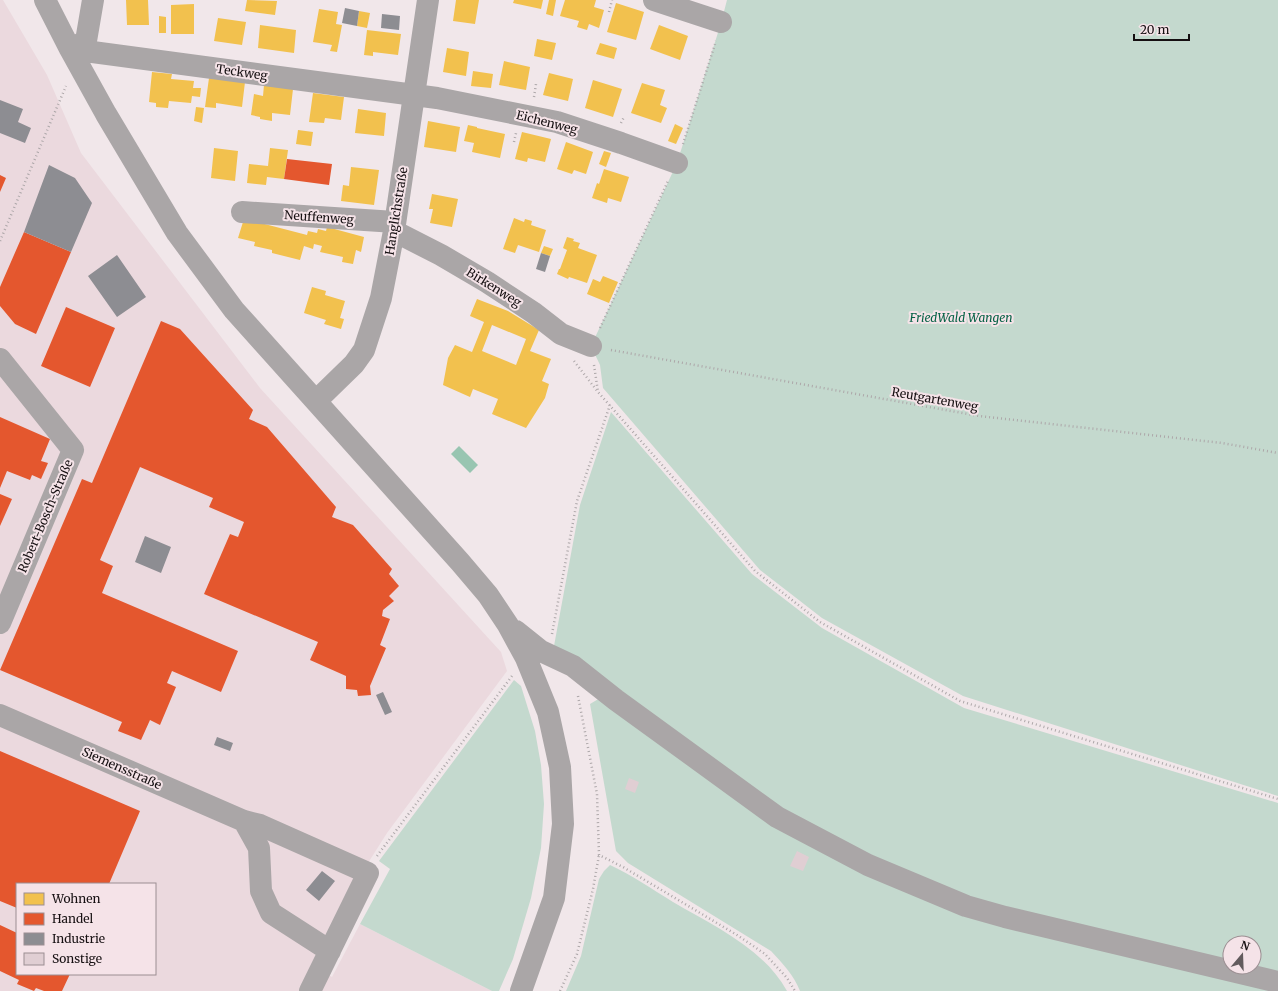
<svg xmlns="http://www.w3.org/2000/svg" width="1278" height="991" font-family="Merriweather,serif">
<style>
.built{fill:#ebd9de;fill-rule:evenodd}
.green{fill:#c4d9ce}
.water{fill:#98c5b1}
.homes{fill:#f2c14e;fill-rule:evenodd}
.shops{fill:#e4572e}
.industry{fill:#8d8d92}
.building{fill:#e0ced3}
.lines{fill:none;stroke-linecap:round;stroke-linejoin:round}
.path{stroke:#ada7a9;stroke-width:2.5;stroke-dasharray:1 3;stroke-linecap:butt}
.minor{stroke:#aaa6a7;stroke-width:22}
.labels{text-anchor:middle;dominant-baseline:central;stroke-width:4;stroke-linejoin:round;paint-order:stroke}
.street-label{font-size:12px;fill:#150f11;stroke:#f5e3e8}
.park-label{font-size:12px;font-style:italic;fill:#066246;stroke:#f5e3e8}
</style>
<rect width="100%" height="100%" fill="#f1e7ea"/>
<!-- built -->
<path class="built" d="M0 0H3L47 75 81 153 260 388 501 652 507 671 387 833 368 863 311 965 332 977 360 924 492 991H0ZM17 884H155V974H17Z"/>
<!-- green -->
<path class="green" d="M727 0H1278V796L963 696 822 618 760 570 603 388 600 365 591 346 677 163 721 23Z
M611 412 752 574 822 628 964 708 1278 803V975L1254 967V943H1230V962L966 899 906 873 784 811 554 646 580 505Z
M514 680 521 686 535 731 541 765 544 804 541 848 531 898 513 959 499 991H492L360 924 390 869 379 861Z
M600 698 871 873 1278 991H800C794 975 782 963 771 951L628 863 616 851 590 704Z
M610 865C632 875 652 889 673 902 714 926 763 948 787 991H566L581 956 599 879 604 871Z"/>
<!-- water -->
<path class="water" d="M459 446 478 465 470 473 451 454Z"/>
<!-- homes -->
<path class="homes" d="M126 0H148L149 25H127Z
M247 0 277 1 275 15 245 11Z
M456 0H479L475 24 453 21Z
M514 0H543L541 9 513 3Z
M549 0H556L553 16 546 14Z
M565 0H596L594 7 604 10 599 28 589 24 587 30 577 27 579 21 560 16Z
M616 3 644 12 636 40 607 32Z
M194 4V34H171V5Z
M319 9 338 12 336 24 342 25 337 52 330 51 332 45 313 42Z
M359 11 370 13 367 28 357 26Z
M159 16 166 17V33H159Z
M218 18 246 22 242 45 214 41Z
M260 25 296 30 294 53 258 48Z
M659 25 688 36 680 60 650 49Z
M367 30 401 34 398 55 373 52V56L364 55Z
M537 39 556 43 552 60 534 56Z
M600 43 617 48 614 59 596 54Z
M447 48 469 52 466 76 443 72Z
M504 61 530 67 526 90 499 85Z
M473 71 493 74 491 88 471 86Z
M152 72 172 74 171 79 194 81 193 88H201L200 97 192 96 191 103 169 101 168 108 156 107V103L149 102Z
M549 73 573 79 568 101 543 95Z
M209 78 245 82 242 107 216 103V108L205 107Z
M593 80 622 89 613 117 585 108Z
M642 83 665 90 660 105 667 108 661 123 631 113Z
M264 85 293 89 290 115 272 113V121L260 119V117L251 115 254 94 263 96Z
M313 93 344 97 341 120 325 118 324 123 309 122Z
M196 107 204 108 202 123 194 121Z
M358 109 386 113 384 136 355 133Z
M428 121 460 127 456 152 424 147Z
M675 124 683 128 676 144 668 141Z
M468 125 477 127V128L505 134 500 158 472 152 474 143 464 141Z
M298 130 313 132 311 146 296 144Z
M522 132 551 139 545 162 528 158 527 162 515 159Z
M566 142 593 152 586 174 574 170 572 174 557 169Z
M214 148 238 151 235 181 211 178Z
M270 148 288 150 284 179 267 177 266 185 247 183 249 164 268 166Z
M604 151 611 153 606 167 599 164Z
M351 167 379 170 374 205 341 201 343 185 349 186Z
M604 169 629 177 621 202 608 198 607 203 592 198 597 183 599 184Z
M432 194 458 199 452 227 430 223 433 209H429Z
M514 218 524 222 525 219 532 221 531 225 546 230 539 252 518 245 515 253 503 249Z
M249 220 307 235 308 231 317 233 318 229 326 231 327 227 364 237 361 252 356 250 353 264 342 262 343 257 320 252 322 246 314 244 313 249 304 246 300 260 272 253V250L254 246 255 242 238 238 243 222 248 223Z
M567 237 574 239 573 241 580 243 578 248 597 255 587 283 569 277 568 279 557 274 559 269H560L567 250 563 248Z
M544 246 553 249 550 256 541 253Z
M603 276 618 282 609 303 587 294 593 279 600 282Z
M312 287 326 291 325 295 345 301 340 318 344 319 341 329 324 324 326 320 304 313Z
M477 299 508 311 539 330 530 351 551 359 542 381 549 384 545 398 526 428 492 414 498 399 473 389 470 397 443 385 448 358 455 345 472 352 484 322 470 316ZM492 325 526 339 516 365 482 351Z"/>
<!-- shops -->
<path class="shops" d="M287 159 332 164 329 185 284 179Z
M0 175 6 178 0 192Z
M24 232 71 252 36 334 15 324 0 306V287Z
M66 307 115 328 90 387 41 366Z
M161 321 180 329 253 410 249 419 267 427 336 507 332 517 353 525 392 569 389 574 399 586 389 596 394 601 383 610 382 616 390 619 380 645 386 648 370 686 371 695 358 696 357 690 346 689V676L310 660 318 642 204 594 230 534 238 537 244 522 209 507 213 498 140 467 100 560 113 566 102 593 238 651 221 692 172 671 167 683 176 687 160 725 150 720 141 740 118 731 122 722 0 670 82 479 92 483Z
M0 417 50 439 41 461 48 463 41 479 32 475 30 480 7 471 0 488Z
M0 494 12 499 0 526Z
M0 751 140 811 109 884H17V908L0 901Z
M0 925 17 933V974H70L62 991H44L36 988 34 991 17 984 19 980 0 971Z"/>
<!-- industry -->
<path class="industry" d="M345 8 359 11 357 26 342 23Z
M382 14 400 16 399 30 381 28Z
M0 100 23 109 18 122 31 128 25 143 0 133Z
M49 165 75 178 92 203 71 252 24 232Z
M541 253 550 256 545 272 536 269Z
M117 255 146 297 117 317 88 276Z
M145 536 171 547 161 573 135 562Z
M383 692 392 712 385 715 376 695Z
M217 737 233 743 230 751 214 745Z
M322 871 335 881 319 901 306 890Z"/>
<!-- building -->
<path class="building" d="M629 778 639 782 635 793 625 789Z
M797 851 809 857 803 871 790 866Z"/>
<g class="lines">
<!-- path -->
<path class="path" d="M609 12 612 0
M534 97 536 84
M621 123 624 117
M514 142 516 133
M683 144 716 41
M0 241 66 86
M600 328 668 181
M611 350 979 416 1222 443 1278 453
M574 361 598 392 755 571 820 622 960 701 1278 799
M594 365 598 392
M552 634 577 501 610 405
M578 696 597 794 599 855 623 867 737 935 765 954 787 978 795 991
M377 856 512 676
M560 991 577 954 593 889 599 855"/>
<!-- minor -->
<path class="minor" d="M45 0 70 49 106 114 177 233 234 310 460 562 488 595 508 625 526 658 548 712 560 767 563 824 554 898 521 991
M654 0 721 22
M70 49 437 98 557 122 621 143 677 163
M70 49 86 41 93 0
M242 212 395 222
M394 231 441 255 487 282 534 313 561 334 591 346
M0 359 73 450 0 623
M316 401 354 364 364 350 381 298 394 231 428 0
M516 631 541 651 573 666 616 700 777 817 868 865 966 906 1005 917 1278 982
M0 715 244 821 260 825 368 873 310 991
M244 821 259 848 261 891 271 913 330 951"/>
</g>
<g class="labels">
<!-- street labels -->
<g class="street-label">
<text transform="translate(242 72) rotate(8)">Teckweg</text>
<text transform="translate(547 122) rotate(14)">Eichenweg</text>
<text transform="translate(396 211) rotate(-81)">Hanglichstraße</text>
<text transform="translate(319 217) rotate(4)">Neuffenweg</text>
<text transform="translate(494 287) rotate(32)">Birkenweg</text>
<text transform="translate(935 399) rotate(10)">Reutgartenweg</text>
<text transform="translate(45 516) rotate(-67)">Robert-Bosch-Straße</text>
<text transform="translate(122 768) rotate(24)">Siemensstraße</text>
</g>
<!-- park labels -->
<g class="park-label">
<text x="961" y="317">FriedWald Wangen</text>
</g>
</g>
<!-- legend -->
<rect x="16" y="883" width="140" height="92" fill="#f5e3e8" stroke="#9b8e92"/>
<rect x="24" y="893" width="20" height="12" fill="#f2c14e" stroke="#9b8e92"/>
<text x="52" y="903" font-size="12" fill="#150f11">Wohnen</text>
<rect x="24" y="913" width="20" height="12" fill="#e4572e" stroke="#9b8e92"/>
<text x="52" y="923" font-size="12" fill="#150f11">Handel</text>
<rect x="24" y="933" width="20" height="12" fill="#8d8d92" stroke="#9b8e92"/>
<text x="52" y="943" font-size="12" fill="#150f11">Industrie</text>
<rect x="24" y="953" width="20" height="12" fill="#e0ced3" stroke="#9b8e92"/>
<text x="52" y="963" font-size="12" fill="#150f11">Sonstige</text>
<!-- north arrow -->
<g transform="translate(1242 955) rotate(19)"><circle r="19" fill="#f5e3e8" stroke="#9b8e92"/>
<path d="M0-3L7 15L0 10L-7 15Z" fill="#625b5d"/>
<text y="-6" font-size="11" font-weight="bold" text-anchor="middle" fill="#150f11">N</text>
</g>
<!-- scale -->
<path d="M1134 34v6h55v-6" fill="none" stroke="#150f11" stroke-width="2"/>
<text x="1140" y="34" font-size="12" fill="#150f11" stroke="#f5e3e8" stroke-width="3" paint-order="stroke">20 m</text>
</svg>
